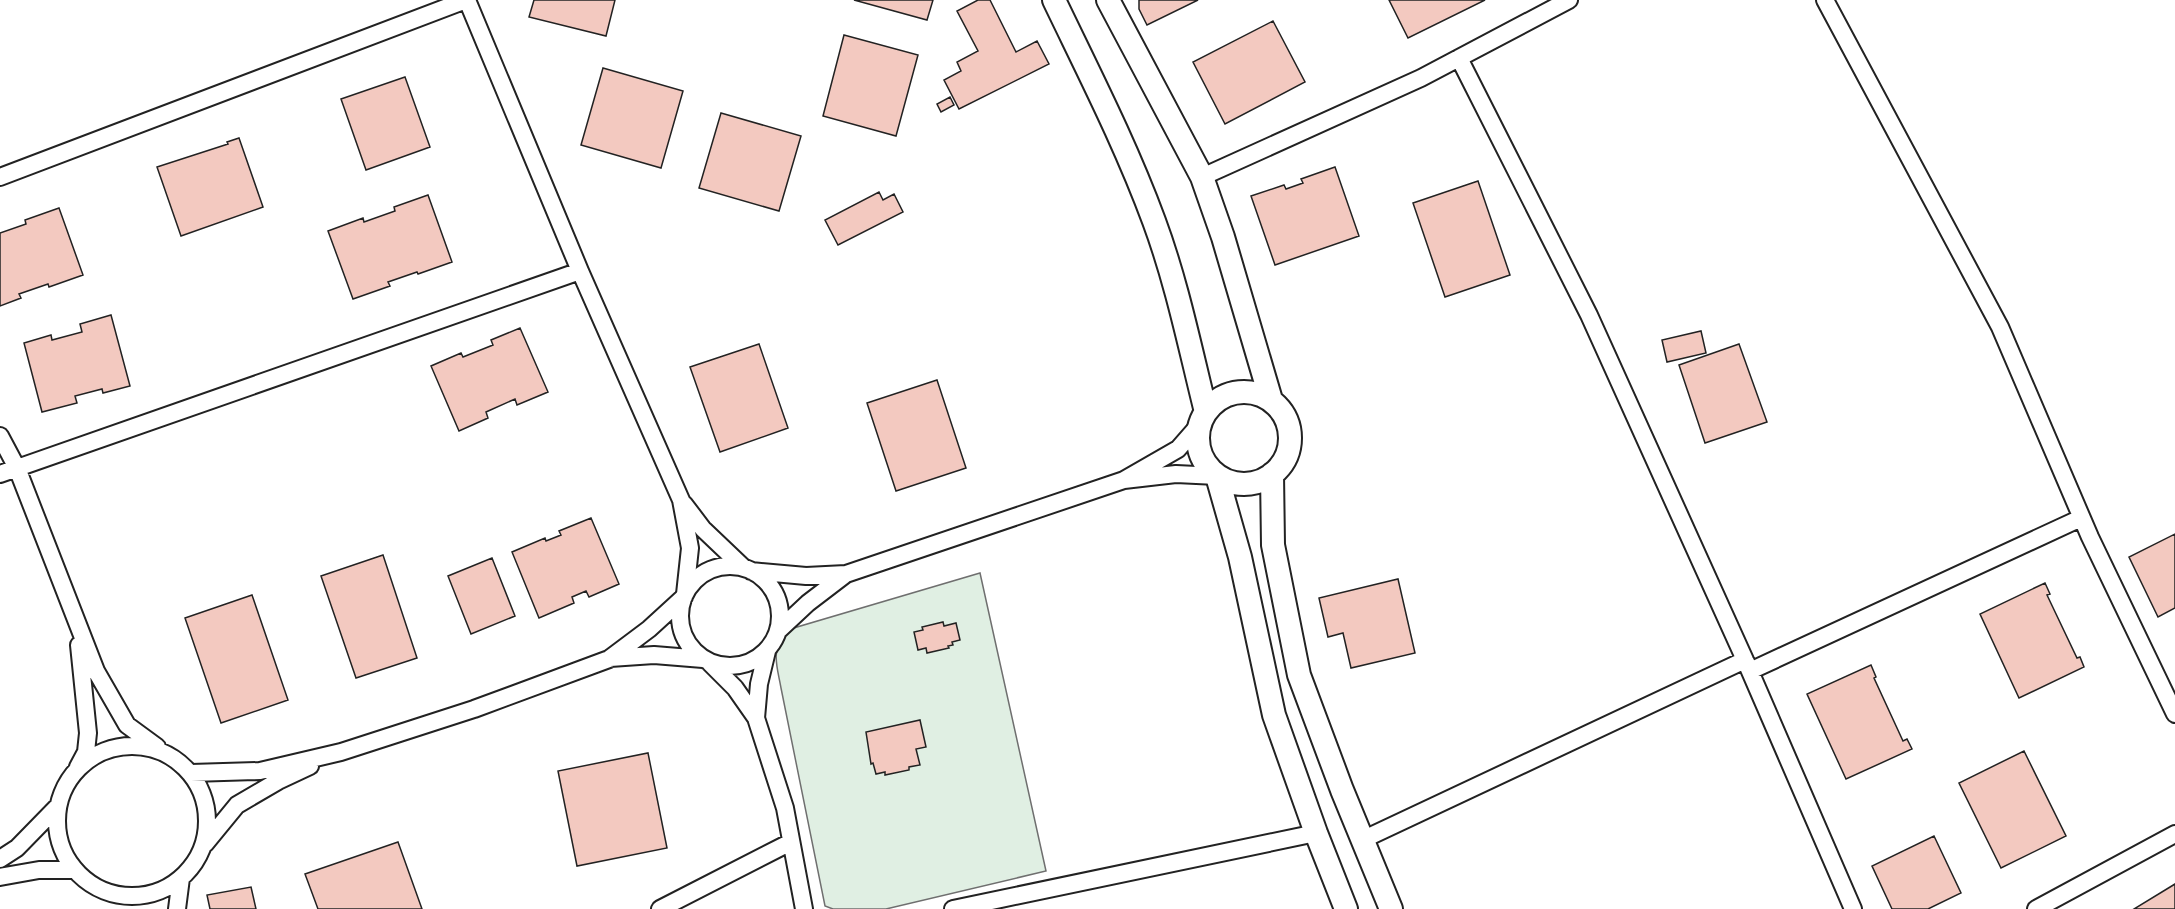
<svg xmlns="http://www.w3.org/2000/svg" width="2175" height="909" font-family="Montserrat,sans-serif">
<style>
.green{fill:#e0efe3;stroke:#6f6f6f;stroke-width:1.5}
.building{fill:#f3c9c0;stroke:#222;stroke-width:1.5}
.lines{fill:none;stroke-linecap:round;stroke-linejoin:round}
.street-casing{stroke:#222;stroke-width:20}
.secondary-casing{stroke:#222;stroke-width:26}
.street{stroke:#fff;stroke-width:16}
.secondary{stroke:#fff;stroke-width:22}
</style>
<rect width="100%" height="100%" fill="#fff"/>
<!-- green -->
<path class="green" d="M980 573 1046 871 886 909H833L825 906 781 688C776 661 771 653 787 630Z"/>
<!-- building -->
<path class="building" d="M534 0H615L606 36 529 17Z
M854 0H933L927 20Z
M978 0H990L1016 52 1037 41 1049 64 959 109 944 80 961 71 957 62 978 51 957 11Z
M1139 0H1198L1147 25 1139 9Z
M1389 0H1485L1408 38Z
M1273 21 1305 82 1225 124 1193 62Z
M844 35 918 55 896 136 823 116Z
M603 68 683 91 661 168 581 145Z
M405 77 430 147 366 170 341 99Z
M950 97 954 105 941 112 937 104Z
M721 113 801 136 779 211 699 188Z
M239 138 263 207 181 236 157 167 228 144 227 142Z
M1335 167 1359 236 1275 265 1251 196 1284 185 1286 189 1303 183 1301 179Z
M1478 181 1510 275 1445 297 1413 203Z
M879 192 883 200 894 194 903 212 838 245 825 220Z
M428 195 452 262 418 274 417 272 388 282 390 286 353 299 328 231 363 218 364 222 395 211 394 207Z
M59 208 83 275 49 287 48 284 19 294 21 298 0 306V233L26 224 25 220Z
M111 315 130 386 103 393 102 389 75 396 77 403 42 412 24 343 51 335 52 340 82 332 80 324Z
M520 328 548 392 517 405 515 399 486 412 488 418 459 431 431 366 461 353 463 357 493 345 491 340Z
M1701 331 1706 353 1667 362 1662 340Z
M759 344 788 428 720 452 690 367Z
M1739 344 1767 422 1705 443 1679 365Z
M937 380 966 468 896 491 867 403Z
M591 518 619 584 589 597 586 591 572 597 574 603 539 618 512 552 545 538 546 541 561 535 559 531Z
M2175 534V608L2158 617 2129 557Z
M383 555 417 658 356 678 321 576Z
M492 558 515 616 471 634 448 576Z
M1398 579 1415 653 1351 668 1343 633 1328 637 1319 598Z
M2045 583 2050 594 2047 595 2077 658 2080 657 2084 667 2019 698 1980 614Z
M252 595 288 700 221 723 185 618Z
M943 622 944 626 956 623 960 640 952 642 953 645 948 646 949 648 927 653 926 648 918 650 914 632 923 630 922 627Z
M1871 665 1876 677 1874 678 1903 741 1907 739 1912 749 1846 779 1807 694Z
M920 720 926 747 916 749 920 765 909 767V770L885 775V772L876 774 873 763 871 764 866 732Z
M2024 751 2066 836 2001 868 1959 783Z
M648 753 667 848 577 866 558 771Z
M1934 836 1961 893 1928 909H1892L1872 866Z
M398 842 422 909H318L305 874Z
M2175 884V909H2134Z
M251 887 256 909H210L207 895Z"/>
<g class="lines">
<defs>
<path id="street" d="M467 0 580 271 681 500 690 548 685 594
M1825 0 2000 327 2090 537 2175 714
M0 177 466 0
M1202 177 1421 78 1569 0
M1199 425 1178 449 1124 480 1176 474 1217 476
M0 436 17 468 96 671 127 725 157 747
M0 474 580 271
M684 504 703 529 744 568
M680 616a50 50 0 1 1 100 0a50 50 0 1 1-100 0Z
M751 571 806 576 846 574 1124 480
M778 631 808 603 846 574
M610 658 654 655 703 659
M1746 662 1853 909
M710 663 735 688 756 718 785 808 804 909
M1750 671 2081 518
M756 718 759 684 767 651
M57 821a75 75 0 1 1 150 0a75 75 0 1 1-150 0Z
M78 767 86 752 88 733 79 645
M191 773 260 771 341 752 474 709 609 659 649 629 684 597
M1362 840 1745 660 1589 315 1459 58
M205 844 237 805 278 781 310 766
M0 859 17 848 58 806
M0 877 39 870H74
M177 909 181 878
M660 909 791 842
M953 909 1316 833
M2036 909 2175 834"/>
<path id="secondary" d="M1054 0C1089 73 1126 145 1154 221 1177 283 1190 348 1206 412
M1108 0 1202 177 1223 237 1271 400
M1198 438a46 46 0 1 1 92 0a46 46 0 1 1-92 0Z
M1272 474 1273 545 1299 675 1342 790 1391 909
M1217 476 1240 557 1274 715 1316 833 1346 909"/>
</defs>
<!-- street casing -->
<use href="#street" class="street-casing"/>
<!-- secondary casing -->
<use href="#secondary" class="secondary-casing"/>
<!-- street -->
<use href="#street" class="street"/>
<!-- secondary -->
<use href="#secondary" class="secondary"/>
</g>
</svg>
